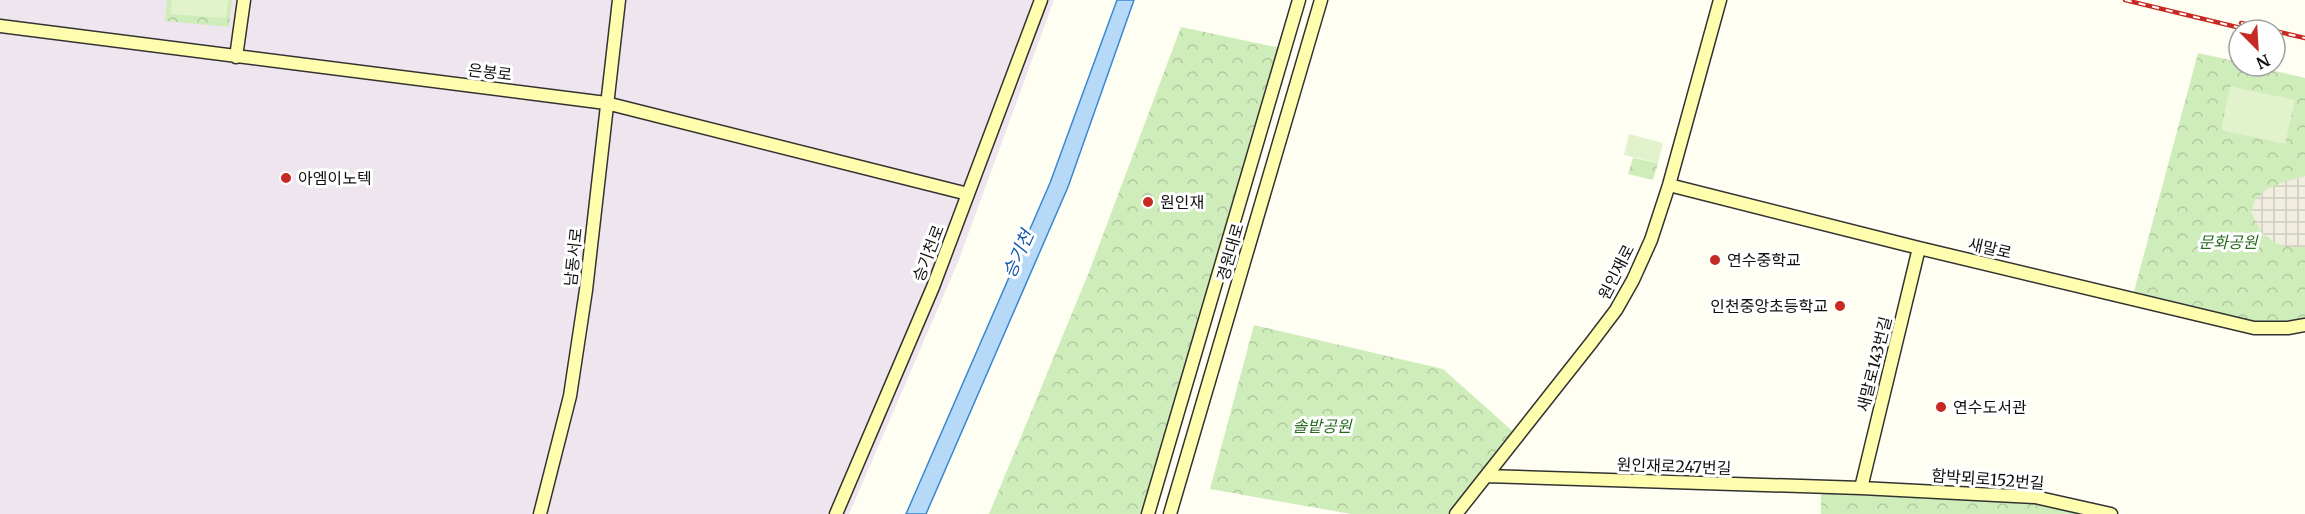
<svg xmlns="http://www.w3.org/2000/svg" width="2305" height="514" font-family="Merriweather,'Noto Sans KR',serif">
<style>
.industrial{fill:#eee5ef}
.park{fill:url(#park-crowns)}
.pitch{fill:#e2f2cd}
.plaza{fill:url(#plaza-grid)}
.water{fill:#b6d9f8;stroke:#3a87d2;stroke-width:1.5}
.lines{fill:none;stroke-linecap:round;stroke-linejoin:round}
.secondary-casing{stroke:#323232;stroke-width:15}
.secondary{stroke:#fffeae;stroke-width:12}
.rail-casing{stroke:#c62a22;stroke-width:4.5}
.rail{stroke:#fff;stroke-width:2;stroke-dasharray:7;stroke-linecap:butt}
.poi-dot{fill:#c62a22;stroke:#fff;stroke-width:2}
.labels{text-anchor:middle;dominant-baseline:central;stroke-width:6;stroke-linejoin:round;paint-order:stroke}
.street-label{font-size:16px;fill:#101010;stroke:#fff}
.poi-label{font-size:16px;fill:#101010;stroke:#fff;text-anchor:start}
.park-label{font-size:16px;font-style:italic;fill:#266b1d;stroke:#fff}
.water-label{font-size:18px;font-style:italic;fill:#1359a8;stroke:#fff}
</style>
<defs>
<pattern id="park-crowns" width="20" height="18" patternUnits="userSpaceOnUse" patternTransform="scale(1.5)"><rect width="20" height="18" fill="#cfecbb"/><path d="M2 6a3 3 0 1 1 6 0M12 15a3 3 0 1 1 6 0" fill="none" stroke="#b1c9a0"/></pattern>
<pattern id="plaza-grid" width="8" height="8" patternUnits="userSpaceOnUse" patternTransform="scale(1.5)"><rect width="8" height="8" fill="#f1eee0"/><path d="M0 4h8M4 0v8" fill="none" stroke="#cecbbf"/></pattern>
</defs>
<rect width="100%" height="100%" fill="#fffef3"/>
<!-- industrial -->
<path class="industrial" d="M0 0H1054L958 262 849 514H0Z"/>
<!-- park -->
<path class="park" d="M167 0H232L229 27 165 21Z
M1181 27 1285 49 1148 514H989L1089 272Z
M2198 53 2239 62V66H2254L2305 78V325L2254 328 2132 299Z
M1633 158 1658 163 1653 180 1628 174Z
M1254 325 1443 369 1518 436 1456 514H1351L1210 489Z
M1821 493 2034 504 2083 514H1821Z"/>
<!-- pitch -->
<path class="pitch" d="M172 0H228L226 18 170 14Z
M2230 86 2295 100 2285 144 2221 130Z
M1629 134 1663 143 1658 163 1624 155Z"/>
<!-- plaza -->
<path class="plaza" d="M2305 176V247H2286L2274 242 2263 234 2257 224 2251 212 2255 200 2267 189 2284 182Z"/>
<!-- water -->
<path class="water" d="M1117 0H1134L1068 187 926 514H906L1050 183Z"/>
<g class="lines">
<defs>
<path id="secondary" d="M0 26 606 103 968 194
M236 57 244 0
M1669 185 1919 248 2254 328H2288L2305 325
M1486 476 1861 488 2035 497 2111 514
M1861 488 1919 248
M540 514 570 396 586 290 619 0
M836 514 933 287 1041 0
M1148 514 1299 0
M1170 514 1321 0
M1456 514 1591 343 1616 310 1633 280 1651 240 1669 185 1720 0"/>
</defs>
<!-- secondary casing -->
<use href="#secondary" class="secondary-casing"/>
<!-- secondary -->
<use href="#secondary" class="secondary"/>
<defs>
<path id="rail" d="M2125 0 2249 30
M2241 23 2271 30
M2275 31 2305 38"/>
</defs>
<!-- rail casing -->
<use href="#rail" class="rail-casing"/>
<!-- rail -->
<use href="#rail" class="rail"/>
</g>
<!-- markers -->
<g class="poi-dot">
<circle cx="286" cy="178" r="6"/>
<circle cx="1148" cy="202" r="6"/>
<circle cx="1715" cy="260" r="6"/>
<circle cx="1840" cy="306" r="6"/>
<circle cx="1941" cy="407" r="6"/>
</g>
<g class="labels">
<!-- street labels -->
<g class="street-label">
<text transform="translate(490 72) rotate(7)">은봉로</text>
<text transform="translate(1990 248) rotate(13)">새말로</text>
<text transform="translate(1230 252) rotate(-74)">경원대로</text>
<text transform="translate(928 253) rotate(-69)">승기천로</text>
<text transform="translate(573 257) rotate(-84)">남동서로</text>
<text transform="translate(1616 272) rotate(-63)">원인재로</text>
<text transform="translate(1874 364) rotate(-76)">새말로143번길</text>
<text transform="translate(1674 466) rotate(2)">원인재로247번길</text>
<text transform="translate(1988 479) rotate(4)">함박뫼로152번길</text>
</g>
<!-- poi labels -->
<g class="poi-label">
<text x="298" y="178">아엠이노텍</text>
<text x="1160" y="202">원인재</text>
<text x="1727" y="260">연수중학교</text>
<text x="1828" y="306" text-anchor="end">인천중앙초등학교</text>
<text x="1953" y="407">연수도서관</text>
</g>
<!-- park labels -->
<g class="park-label">
<text x="2228" y="242">문화공원</text>
<text x="1322" y="426">솔밭공원</text>
</g>
<!-- water labels -->
<g class="water-label">
<text transform="translate(1018 254) rotate(-66)">승기천</text>
</g>
</g>
<!-- north arrow -->
<g transform="translate(2257 48) rotate(156)"><circle r="28" fill="#ffffff" stroke="#9f9f9f" stroke-width="1.5"/>
<path d="M0-4.5L10 22L0 15L-10 22Z" fill="#c62a22"/>
<text y="-9" font-size="16" font-weight="bold" text-anchor="middle" fill="#101010">N</text>
</g>
</svg>
